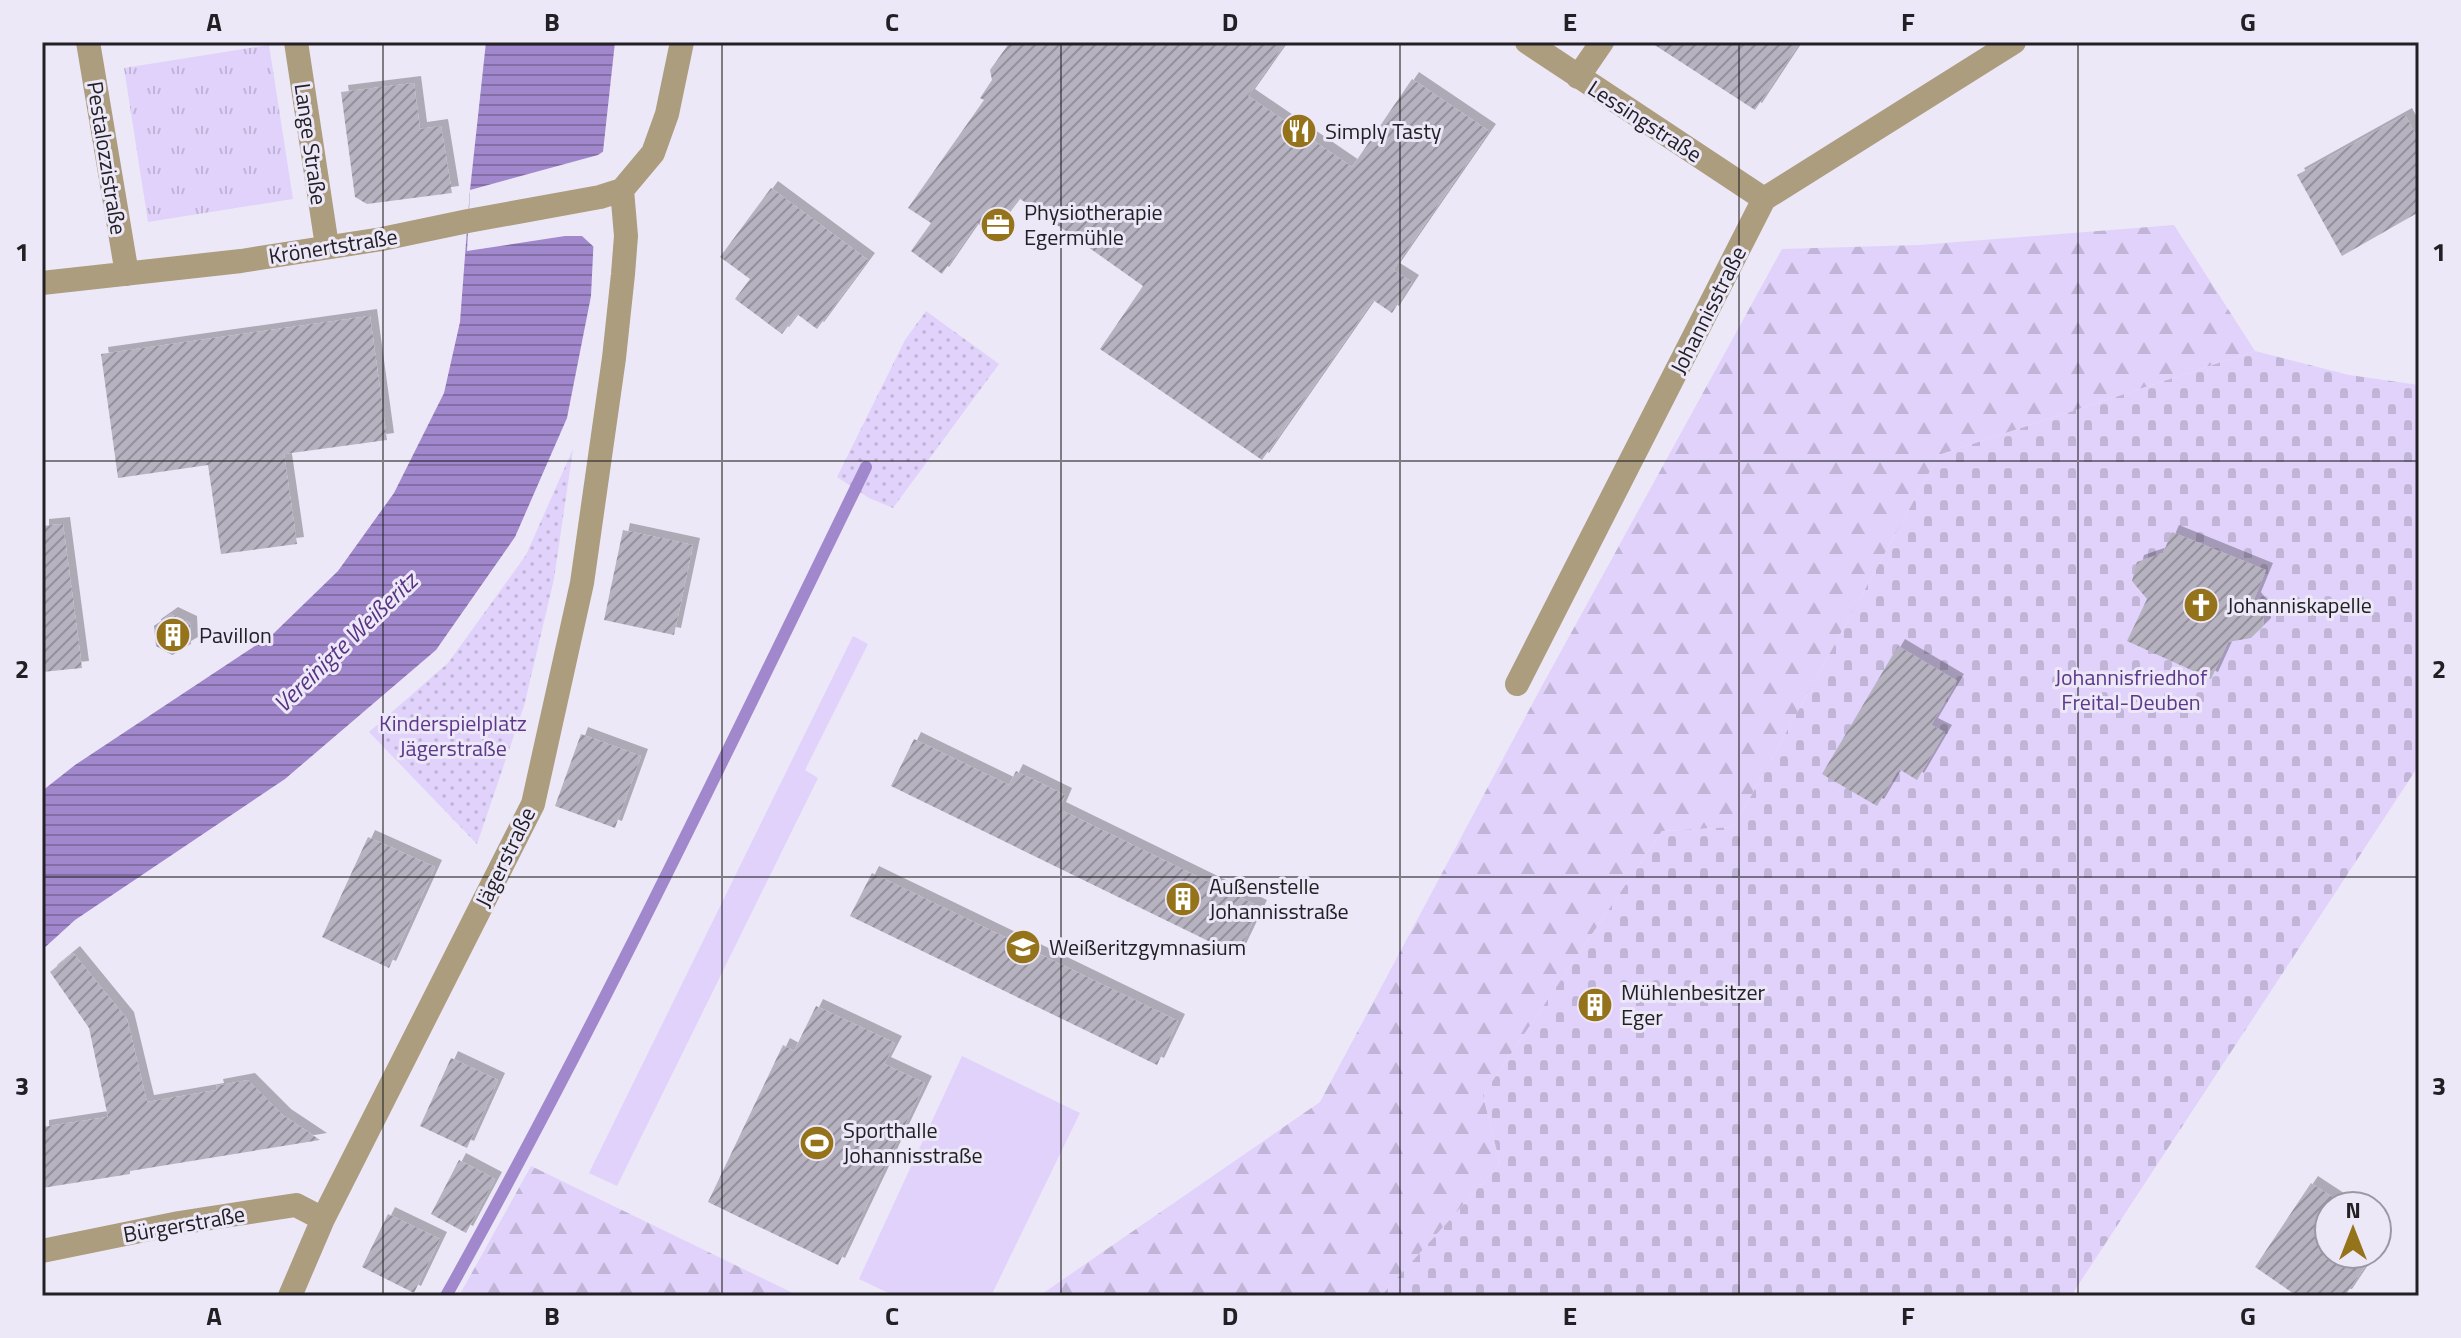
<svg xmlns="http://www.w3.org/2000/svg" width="2461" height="1338" font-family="'Titillium Web',sans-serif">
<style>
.grass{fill:url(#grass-tufts)}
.forest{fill:url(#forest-firs)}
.cemetery{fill:url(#cemetery-stones)}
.park{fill:url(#park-dots)}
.pitch{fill:#e0d2fb}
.water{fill:url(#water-rules)}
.pier{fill:#ede8f7}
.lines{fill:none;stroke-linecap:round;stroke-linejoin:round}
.stream{stroke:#a187cc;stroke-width:12}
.building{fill:url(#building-hatch);filter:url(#shadow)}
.minor{stroke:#ab9d7e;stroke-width:24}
.grid{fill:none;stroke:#222025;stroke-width:2;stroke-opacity:0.55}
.labels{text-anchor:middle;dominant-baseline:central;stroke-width:6;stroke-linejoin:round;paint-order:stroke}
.street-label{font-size:22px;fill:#222025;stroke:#ede8f7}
.poi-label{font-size:22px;fill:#222025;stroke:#ede8f7;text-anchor:start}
.park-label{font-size:22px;fill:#5d398b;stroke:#ede8f7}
.water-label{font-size:24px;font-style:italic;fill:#583385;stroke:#ede8f7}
.neatline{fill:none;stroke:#222025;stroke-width:3}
.grid-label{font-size:26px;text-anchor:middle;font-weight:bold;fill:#222025}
</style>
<defs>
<pattern id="grass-tufts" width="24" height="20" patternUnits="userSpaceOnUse" patternTransform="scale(2)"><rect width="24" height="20" fill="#e0d2fb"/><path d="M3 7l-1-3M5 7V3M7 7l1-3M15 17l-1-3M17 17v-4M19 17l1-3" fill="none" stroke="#c0b4d7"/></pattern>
<pattern id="forest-firs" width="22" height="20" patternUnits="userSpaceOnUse" patternTransform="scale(2)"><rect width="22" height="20" fill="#e0d2fb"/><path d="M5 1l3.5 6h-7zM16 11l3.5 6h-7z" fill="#c0b4d7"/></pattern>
<pattern id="cemetery-stones" width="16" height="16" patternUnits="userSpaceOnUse" patternTransform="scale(2)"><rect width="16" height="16" fill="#e0d2fb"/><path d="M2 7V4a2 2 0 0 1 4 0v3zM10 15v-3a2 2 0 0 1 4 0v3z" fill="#c0b4d7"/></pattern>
<pattern id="park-dots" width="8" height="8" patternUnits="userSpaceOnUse" patternTransform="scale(2)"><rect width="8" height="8" fill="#e0d2fb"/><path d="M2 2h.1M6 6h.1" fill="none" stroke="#c0b4d7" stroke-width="1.8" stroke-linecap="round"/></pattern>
<pattern id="water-rules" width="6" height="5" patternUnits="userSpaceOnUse" patternTransform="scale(2)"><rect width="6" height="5" fill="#a187cc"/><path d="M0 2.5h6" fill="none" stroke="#836ea5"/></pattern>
<pattern id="building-hatch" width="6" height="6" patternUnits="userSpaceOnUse" patternTransform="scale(2)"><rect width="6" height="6" fill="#b7b2c0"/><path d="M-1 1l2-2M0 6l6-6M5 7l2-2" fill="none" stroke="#94909c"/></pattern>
<filter id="shadow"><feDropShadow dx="7" dy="-7" stdDeviation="0" flood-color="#0004"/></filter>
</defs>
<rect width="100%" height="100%" fill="#ede8f7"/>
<!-- grass -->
<path class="grass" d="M269 45 293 199 148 222 124 68Z"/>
<!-- forest -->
<path class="forest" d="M2174 225 2255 351 1939 455 1734 827 1662 831 1483 1095 1500 1164 1381 1296H1039L1320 1102 1537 695 1782 249 1919 245Z
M531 1166 799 1296H459Z"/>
<!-- cemetery -->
<path class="cemetery" d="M2255 351 2349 375 2419 385V765L2071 1296H1381L1500 1164 1483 1095 1662 831 1734 827 1939 455Z"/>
<!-- park -->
<path class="park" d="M926 311 999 364 893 508 869 498 837 477 905 340Z
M573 449 554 579 524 706 477 844 369 732 448 663 526 555Z"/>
<!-- pitch -->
<path class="pitch" d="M853 636 868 644 805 770 818 778 617 1186 589 1173Z
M962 1056 1080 1113 991 1296H895L859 1279Z"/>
<!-- water -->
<path class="water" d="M486 42H615L594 234 591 296 567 418 515 537 436 650 285 779 75 920 42 950V791L75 765 273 634 338 571 394 493 444 393 460 322 470 190Z"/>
<!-- pier -->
<path class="pier" d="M604 151 595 248 582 236H565L467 251 470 190 598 155Z"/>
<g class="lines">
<!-- stream -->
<path class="stream" d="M446 1296C597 1025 730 746 866 467"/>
</g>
<!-- building -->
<path class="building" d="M1010 42H1286L1248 96 1352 167 1412 79 1489 131 1393 270 1412 282 1392 313 1373 300 1262 460 1100 349 1143 286 1019 198 992 234 977 223 942 274 911 251 931 223 908 208 984 100 980 98 992 80 990 70Z
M1650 42H1800L1755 110Z
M414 83 420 129 441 126 452 193 367 204 355 197 341 92Z
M2405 115 2419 141V212L2342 256 2297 175Z
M771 188 868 260 817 329 797 314 782 334 735 299 750 279 720 257Z
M370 316 387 440 284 454 297 544 221 554 208 465 118 478 101 354Z
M63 524 82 668 42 672V526Z
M623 530 693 545 674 635 604 620Z
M2172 532 2266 570 2254 599 2263 611 2264 625 2251 638 2228 642 2211 679 2127 641 2147 599 2132 581 2137 562 2163 553Z
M171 614 190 623 191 644 172 655 156 646 154 626Z
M1898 646 1957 681 1931 725 1945 732 1917 780 1899 769 1877 806 1822 774Z
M581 734 641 756 615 828 555 806Z
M914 739 1009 785 1016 771 1065 795 1059 809 1260 907 1237 955 891 786Z
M368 837 435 867 389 968 322 937Z
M872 873 1178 1021 1157 1065 850 916Z
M73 953 127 1019 147 1102 217 1090 216 1086 248 1080 284 1116 320 1140 130 1171V1174L42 1188V1127L108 1117 89 1028 50 972Z
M816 1006 895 1043 884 1064 925 1083 838 1265 708 1202 783 1045 794 1051Z
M451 1058 498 1080 467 1148 420 1126Z
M459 1160 495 1179 466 1233 431 1214Z
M2311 1183 2346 1206H2329V1254H2373L2345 1296H2297L2255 1267Z
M388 1214 440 1239 414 1293 362 1267Z"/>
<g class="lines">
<!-- minor -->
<path class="minor" d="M88 42 127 274
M296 42 327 246
M1527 42 1764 199
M1578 77 1602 42
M622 190 653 153 667 114 682 42
M42 283 241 261 382 239 468 221 600 197 622 190
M1517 684 1764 199 2014 42
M42 1251 179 1223 296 1205 323 1219
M290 1296 323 1219 533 804 582 583 614 358 623 274 626 236 622 190"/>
</g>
<!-- grid -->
<path class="grid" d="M383 42V1296M722 42V1296M1061 42V1296M1400 42V1296M1739 42V1296M2078 42V1296M42 461H2419M42 877H2419"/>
<!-- icons -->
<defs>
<symbol id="restaurant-disc" viewBox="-11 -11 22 22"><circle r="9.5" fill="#95731b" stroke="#ede8f7"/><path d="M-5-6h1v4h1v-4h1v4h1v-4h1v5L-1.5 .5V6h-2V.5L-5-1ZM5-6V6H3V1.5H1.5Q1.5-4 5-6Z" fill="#fff"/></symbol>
<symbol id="office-disc" viewBox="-11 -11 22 22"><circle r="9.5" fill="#95731b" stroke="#ede8f7"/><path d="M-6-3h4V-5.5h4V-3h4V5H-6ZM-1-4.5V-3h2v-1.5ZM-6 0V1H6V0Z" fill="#fff"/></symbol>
<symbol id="church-disc" viewBox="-11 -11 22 22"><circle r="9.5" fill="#95731b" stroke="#ede8f7"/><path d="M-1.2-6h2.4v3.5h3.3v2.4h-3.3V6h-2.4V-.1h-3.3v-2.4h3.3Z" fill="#fff"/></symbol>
<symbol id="building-disc" viewBox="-11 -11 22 22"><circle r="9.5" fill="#95731b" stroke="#ede8f7"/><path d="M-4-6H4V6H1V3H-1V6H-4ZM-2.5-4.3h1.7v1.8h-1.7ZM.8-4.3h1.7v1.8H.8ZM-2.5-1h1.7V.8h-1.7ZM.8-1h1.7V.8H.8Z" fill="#fff"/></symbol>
<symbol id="school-disc" viewBox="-11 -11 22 22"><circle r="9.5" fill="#95731b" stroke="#ede8f7"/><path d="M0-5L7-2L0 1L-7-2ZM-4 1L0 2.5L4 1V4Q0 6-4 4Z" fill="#fff"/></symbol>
<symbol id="stadium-disc" viewBox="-11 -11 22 22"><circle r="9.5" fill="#95731b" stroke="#ede8f7"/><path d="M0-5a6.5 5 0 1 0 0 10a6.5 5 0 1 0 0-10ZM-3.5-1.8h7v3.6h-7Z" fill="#fff"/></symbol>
</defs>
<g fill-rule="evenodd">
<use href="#restaurant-disc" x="1279" y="111" width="40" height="40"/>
<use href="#office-disc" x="978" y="205" width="40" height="40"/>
<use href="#church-disc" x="2181" y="585" width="40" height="40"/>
<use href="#building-disc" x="153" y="615" width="40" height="40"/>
<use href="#building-disc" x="1163" y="879" width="40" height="40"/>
<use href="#school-disc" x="1003" y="927" width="40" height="40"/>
<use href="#building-disc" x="1575" y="985" width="40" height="40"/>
<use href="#stadium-disc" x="797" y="1123" width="40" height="40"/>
</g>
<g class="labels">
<!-- street labels -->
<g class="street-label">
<text transform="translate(1645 121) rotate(33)">Lessingstraße</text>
<text transform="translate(311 144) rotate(82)">Lange Straße</text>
<text transform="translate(107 158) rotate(81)">Pestalozzistraße</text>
<text transform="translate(333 246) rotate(-9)">Krönertstraße</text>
<text transform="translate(1708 310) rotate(-63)">Johannisstraße</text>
<text transform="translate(505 857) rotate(-64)">Jägerstraße</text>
<text transform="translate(184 1224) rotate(-10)">Bürgerstraße</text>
</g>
<!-- poi labels -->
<g class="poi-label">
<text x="1325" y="131">Simply Tasty</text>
<text x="1024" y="212">Physiotherapie<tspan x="1024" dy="25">Egermühle</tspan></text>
<text x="2227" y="605">Johanniskapelle</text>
<text x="199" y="635">Pavillon</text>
<text x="1209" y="886">Außenstelle<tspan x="1209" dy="25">Johannisstraße</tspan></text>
<text x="1049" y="947">Weißeritzgymnasium</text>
<text x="1621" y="992">Mühlenbesitzer<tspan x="1621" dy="25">Eger</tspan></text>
<text x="843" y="1130">Sporthalle<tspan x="843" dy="25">Johannisstraße</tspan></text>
</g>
<!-- park labels -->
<g class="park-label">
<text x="2131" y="677">Johannisfriedhof<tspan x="2131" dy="25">Freital-Deuben</tspan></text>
<text x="453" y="723">Kinderspielplatz<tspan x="453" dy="25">Jägerstraße</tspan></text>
</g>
<!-- water labels -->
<g class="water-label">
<text transform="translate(345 642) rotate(-44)">Vereinigte Weißeritz</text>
</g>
</g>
<!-- border -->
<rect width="2461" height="1338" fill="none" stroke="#ede8f7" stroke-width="88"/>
<!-- north arrow -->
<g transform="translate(2353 1230)"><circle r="38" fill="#ede8f7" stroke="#9c98a3" stroke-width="2"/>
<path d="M0-6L14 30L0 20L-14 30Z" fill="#95731b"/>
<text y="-12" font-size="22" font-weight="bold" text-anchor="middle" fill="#222025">N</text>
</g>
<rect x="44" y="44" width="2373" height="1250" class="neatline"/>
<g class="grid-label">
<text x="214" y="31">A</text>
<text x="552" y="31">B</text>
<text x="892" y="31">C</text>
<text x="1230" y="31">D</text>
<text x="1570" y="31">E</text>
<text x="1908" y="31">F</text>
<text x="2248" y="31">G</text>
<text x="22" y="261">1</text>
<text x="2439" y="261">1</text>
<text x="22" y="678">2</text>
<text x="2439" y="678">2</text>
<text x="22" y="1095">3</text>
<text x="2439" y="1095">3</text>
<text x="214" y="1325">A</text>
<text x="552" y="1325">B</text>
<text x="892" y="1325">C</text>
<text x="1230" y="1325">D</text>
<text x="1570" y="1325">E</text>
<text x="1908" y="1325">F</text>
<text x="2248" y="1325">G</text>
</g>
</svg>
